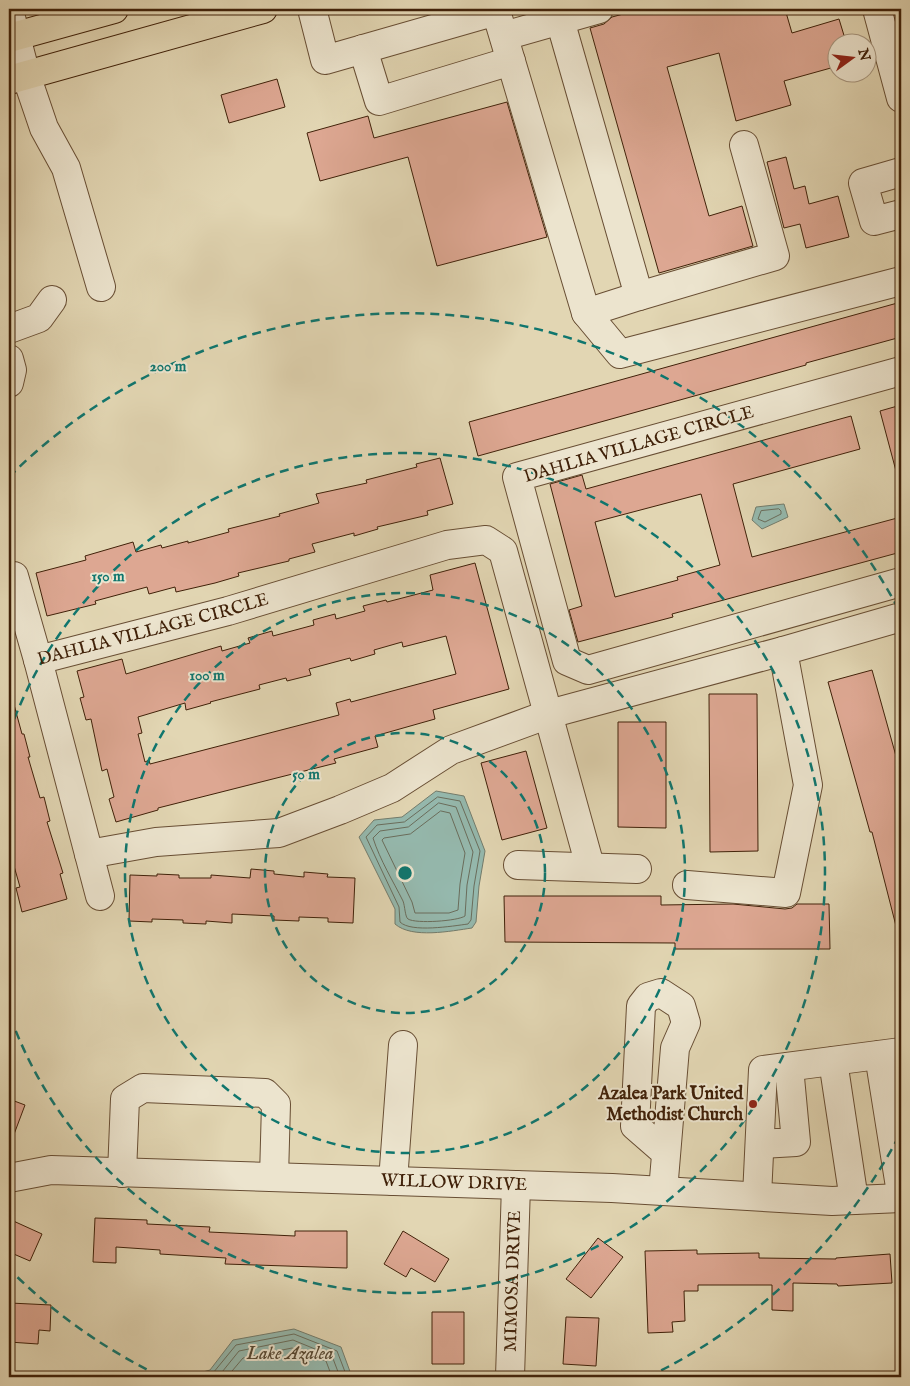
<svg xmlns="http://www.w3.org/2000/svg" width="910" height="1386" font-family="'IM FELL English',serif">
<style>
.water{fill:#95b9ae;stroke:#737c6c}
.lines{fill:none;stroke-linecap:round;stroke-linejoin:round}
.shore{stroke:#6a6d5c;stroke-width:1}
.building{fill:#dda792;stroke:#402109;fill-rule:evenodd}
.minor-casing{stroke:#684e34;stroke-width:30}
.major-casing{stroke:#402109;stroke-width:30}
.minor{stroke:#ece4ce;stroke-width:28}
.major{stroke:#e2d6b3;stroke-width:28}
.ring{fill:none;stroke:#0f766e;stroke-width:2.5;stroke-dasharray:9 6}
.poi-dot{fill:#8f2418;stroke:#ece4ce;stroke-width:2}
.labels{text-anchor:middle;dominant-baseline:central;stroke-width:4;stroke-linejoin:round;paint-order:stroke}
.street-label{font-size:18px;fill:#402109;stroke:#ece4ce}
.poi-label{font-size:18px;font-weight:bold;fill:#402109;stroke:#ece4ce;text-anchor:end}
.water-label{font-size:19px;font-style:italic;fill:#554732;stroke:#ece4ce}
.centre{fill:#0f766e;stroke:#ece4ce;stroke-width:2.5}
.ring-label{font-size:15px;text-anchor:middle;font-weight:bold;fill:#0f766e;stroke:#ece4ce;stroke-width:4;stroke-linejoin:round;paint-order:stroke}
</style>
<rect width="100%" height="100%" fill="#e2d6b3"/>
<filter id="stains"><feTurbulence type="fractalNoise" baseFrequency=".004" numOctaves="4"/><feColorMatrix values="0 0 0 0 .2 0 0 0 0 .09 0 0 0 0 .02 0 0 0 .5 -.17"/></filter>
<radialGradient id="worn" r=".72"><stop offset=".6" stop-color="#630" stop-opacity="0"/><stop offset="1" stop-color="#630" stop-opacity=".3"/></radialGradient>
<!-- water -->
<path class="water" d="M784 504 788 517 762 529 752 520 756 507Z
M436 791 464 796 485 851 479 886 476 922 472 928C451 931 412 939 395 924V909L359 837 374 820 402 817Z
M294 1329 341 1347 352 1377H185L210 1370 233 1340Z"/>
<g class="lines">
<!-- shore -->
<path class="shore" d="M779 509 781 511V514L765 522 758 519 761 511Z
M438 797 460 801 480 851 474 886 471 920 468 924C453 926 411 933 400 922L399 907 366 837 377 825 404 822Z
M439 803 456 807 473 852 467 885 465 916C458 921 416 924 408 919 405 917 405 906 403 901 393 881 380 860 373 838L380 831 408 827Z
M441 811 450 813 465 853 460 884 458 910 449 913H415L412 902 382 840 384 838 410 834Z
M202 1377 213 1373 236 1345 294 1334 337 1351 347 1377
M218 1377 239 1351 293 1340 332 1356 340 1377
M227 1377 243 1358 292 1348 326 1361 332 1377"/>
</g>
<!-- building -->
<path class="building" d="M642 9H785L792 33 839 19 846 42H838V66L784 81 791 105 736 121 719 53 667 67 709 216 742 206 753 246 659 273 590 28 604 24 612 17Z
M277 79 285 107 229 123 221 95Z
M507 102 547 237 437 266 408 157 320 181 307 133 368 116 374 138Z
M786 157 794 189 805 186 809 204 838 196 849 237 806 248 800 224 784 228 767 162Z
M901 302V337L806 363V365L478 456 469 422Z
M901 405V470L896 471 880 411Z
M851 416 860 449 733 484 752 557 901 517V552L672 614 673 617 578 642 569 610 582 606 550 484 582 475 586 489ZM701 494 720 565 677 577 678 580 615 597 595 522Z
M440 458 453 504 427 511 428 515 377 527 378 529 354 536V533L312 544 315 552 289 559V561L238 573 239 576 215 583 176 592 175 587 149 594 147 587 95 601 96 604 47 616 36 573 86 560 85 556 133 542 136 552 161 545 162 548 188 541V543L229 532 228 529 280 516 279 514 319 503 316 494 367 483 366 480 417 467 416 464Z
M475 563 509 689 433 710 435 719 375 736 378 747 334 759 336 763 158 808V810L116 822 109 799 114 797 107 769 102 771 91 719 86 720 80 698 84 697 77 671 122 659 126 674 221 646 222 651 250 643 248 638 272 631 273 636 314 625 313 620 335 614 336 619 365 611 363 606 386 600 387 602 433 590 430 575ZM446 636 456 674 351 702 350 699 336 703 339 715 150 764 149 760 145 762 138 734 142 733 138 717 185 703 186 710 211 703 210 702 260 689 259 685 286 678 287 681 311 675 309 669 350 658 351 661 375 654 374 650 402 642 403 647Z
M872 670 901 774V926H896L872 832H870L828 682Z
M709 694H757L758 851 710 852Z
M13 701 22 734H24L30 757H28L40 798 44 797 50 821 47 822 63 873 60 874 67 899 22 912 16 888 20 887 12 859 9 860V702Z
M618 722H666V828L618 827Z
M526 751 547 828 502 840 481 763Z
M251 869 274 871V874L304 877V872L328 874 327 877 355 878 353 923 328 922V918L299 917V921L274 920V916L232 914V923L206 921V924L183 923V920L152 919V922L129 921 130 875 157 876V874L179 875V878H211V875L250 878Z
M504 896H661V905L733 904 785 909 792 908 797 904H829L830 949H675V943L505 942Z
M9 1099 25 1105 10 1145 9 1144Z
M95 1218 147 1220V1224L210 1227 209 1232 295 1236V1231H347V1268L225 1264 226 1258 160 1254V1250L116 1247V1263L93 1262Z
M9 1219 42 1234 30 1261 9 1252Z
M403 1231 449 1259 435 1282 411 1268 406 1277 384 1264Z
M598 1238 623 1257 591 1298 566 1279Z
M697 1250V1254L759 1253V1258L836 1259V1258L890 1254 892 1283 838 1286 837 1284 793 1283V1311L772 1310V1285H698V1291H684L685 1321 672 1322 673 1332 648 1333 645 1251Z
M10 1303 51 1305 50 1331 39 1330 38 1344 9 1342Z
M432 1312H464V1364H432Z
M566 1317 599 1318 596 1366 563 1364Z"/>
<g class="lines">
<defs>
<g id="minor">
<path d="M312 9 325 60 496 11 586 313 620 354 901 281"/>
<path d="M556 9 560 20 639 296 586 313"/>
<path d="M877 9 901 98"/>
<path d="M9 10 26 75 44 128 66 168 101 287"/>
<path d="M504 36 599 9"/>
<path d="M363 49 379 101 511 61"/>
<path d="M901 172 863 183 874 221 901 214"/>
<path d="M639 296 775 256 744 145"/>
<path d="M9 329 39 318 52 300"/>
<path d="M9 359 12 370 9 383"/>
<path d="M901 371 517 477 567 661 588 670 901 582"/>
<path d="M14 576 38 660 100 896"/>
<path id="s1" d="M38 660 228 611 447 545 486 540 503 551 590 866"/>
<path d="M89 854 156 842 279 833 340 810 392 788 451 750 549 714 783 651 901 617"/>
<path d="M518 865 637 869"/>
<path d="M687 885 786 893 808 785 783 651"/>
<path d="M879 1055 901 1193"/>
<path d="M833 1061 854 1200"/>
<path d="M760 1144 796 1142 789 1067"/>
<path d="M122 1173 125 1099 143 1088 265 1093 276 1104 274 1177"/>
<path id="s2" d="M9 1178 51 1170 612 1188 832 1201 901 1198"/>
<path d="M393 1181 403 1045"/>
<path d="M663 1191 675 1048 686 1023 681 1006 661 993 648 997 641 1006 635 1126 666 1153"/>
<path d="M757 1196 763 1070 901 1052"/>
<path id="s3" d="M510 1377 516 1185"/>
</g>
<path id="major" d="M9 38 114 9
M9 80 263 9"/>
</defs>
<!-- minor casing -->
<use href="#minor" class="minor-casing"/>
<!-- major casing -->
<use href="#major" class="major-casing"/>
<!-- minor -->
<use href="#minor" class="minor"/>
<!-- major -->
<use href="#major" class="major"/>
</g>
<!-- distance rings -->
<g class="ring">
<circle cx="405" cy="873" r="140"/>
<circle cx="405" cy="873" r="280"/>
<path d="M9 733A420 420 0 1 1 9 1013"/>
<path d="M899 1136A560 560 0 0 1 650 1376M160 1376A560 560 0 0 1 9 1269M9 477A560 560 0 0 1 899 610"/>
</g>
<!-- markers -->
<circle class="poi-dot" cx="753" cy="1104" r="5"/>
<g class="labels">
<!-- street labels -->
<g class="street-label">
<text transform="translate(639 445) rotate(-16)">DAHLIA VILLAGE CIRCLE</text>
<text stroke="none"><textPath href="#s1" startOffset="119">DAHLIA VILLAGE CIRCLE</textPath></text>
<text stroke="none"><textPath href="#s2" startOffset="446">WILLOW DRIVE</textPath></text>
<text stroke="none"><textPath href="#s3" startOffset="96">MIMOSA DRIVE</textPath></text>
</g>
<!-- poi labels -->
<g class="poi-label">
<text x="743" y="1094">Azalea Park United<tspan x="743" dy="21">Methodist Church</tspan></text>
</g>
<!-- water labels -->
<g class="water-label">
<text x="290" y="1354">Lake Azalea</text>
</g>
</g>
<circle cx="405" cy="873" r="8" class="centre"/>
<g class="ring-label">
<text x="168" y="371">200 m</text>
<text x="108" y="581">150 m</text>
<text x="207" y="680">100 m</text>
<text x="306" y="779">50 m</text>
</g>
<!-- margin -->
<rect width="910" height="1386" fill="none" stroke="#e2d6b3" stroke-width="30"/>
<rect x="10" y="10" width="890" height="1366" fill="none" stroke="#402109" stroke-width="2.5"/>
<rect x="15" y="15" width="880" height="1356" fill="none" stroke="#402109"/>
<!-- north arrow -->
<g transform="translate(852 58) rotate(75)"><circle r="24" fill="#ece4ce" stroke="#a7967f"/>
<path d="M0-4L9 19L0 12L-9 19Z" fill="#8f2418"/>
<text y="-8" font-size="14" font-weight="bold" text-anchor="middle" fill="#402109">N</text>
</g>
<rect width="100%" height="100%" filter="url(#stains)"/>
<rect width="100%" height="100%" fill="url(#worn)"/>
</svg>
